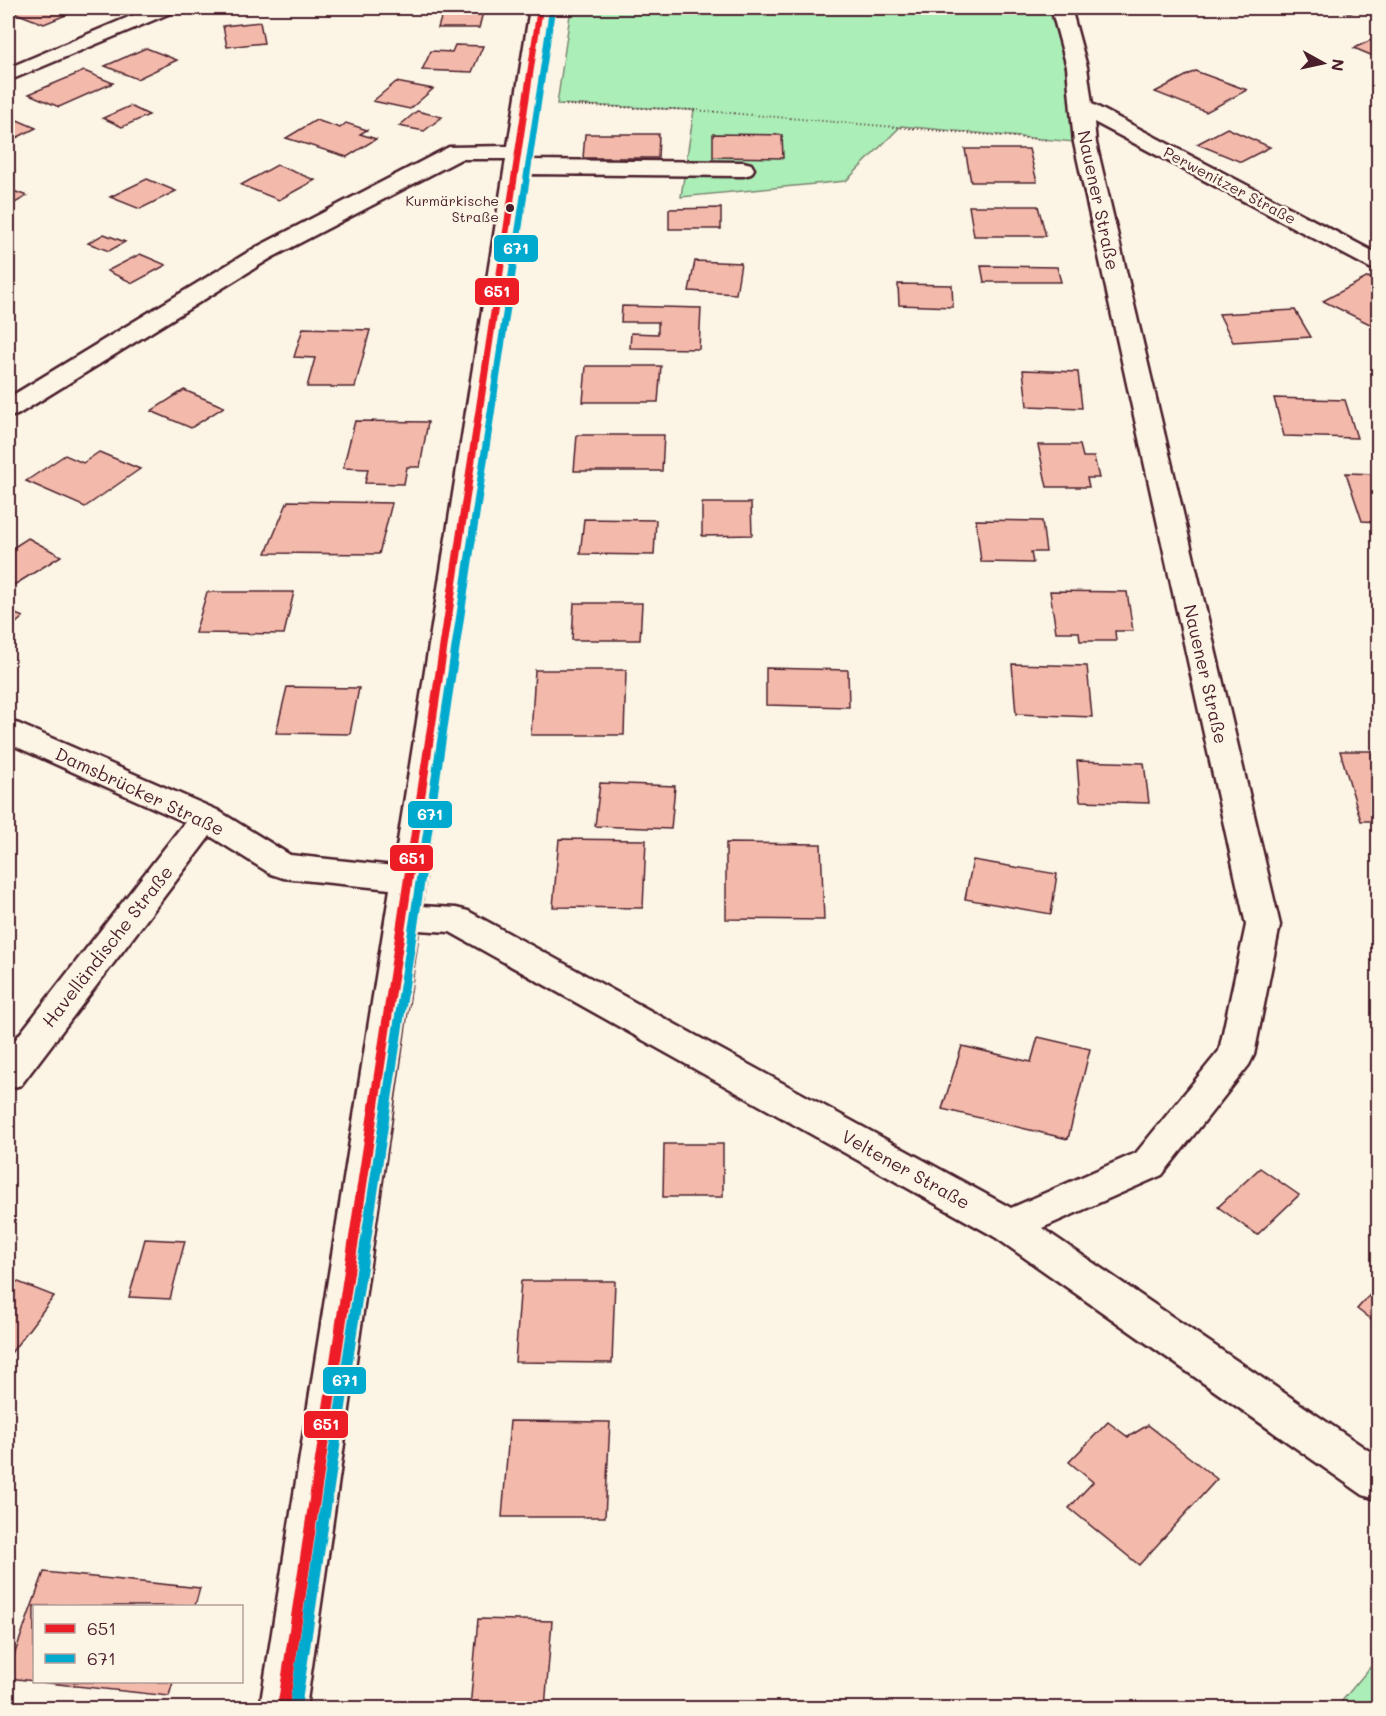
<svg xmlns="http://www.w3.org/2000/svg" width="1386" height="1716" font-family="Mali,sans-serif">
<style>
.green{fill:#abeeb7;stroke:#7a8671;stroke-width:1.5}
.building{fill:#f3b9ab;stroke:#4a1f2b;stroke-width:1.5}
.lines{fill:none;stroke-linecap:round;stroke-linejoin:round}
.minor-casing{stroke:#4a1f2b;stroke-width:5}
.path{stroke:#4a1f2b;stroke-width:2;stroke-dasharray:1 3;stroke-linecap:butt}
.minor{fill:#fcf5e5;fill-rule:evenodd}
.bus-1-casing{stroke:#fcf5e5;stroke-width:5}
.bus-2-casing{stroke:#fcf5e5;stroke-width:5}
.bus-1{fill:#ed1d25;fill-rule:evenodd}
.bus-2{fill:#00a9ce;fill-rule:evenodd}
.bus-dot{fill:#4a1f2b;stroke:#fcf5e5;stroke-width:2}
.labels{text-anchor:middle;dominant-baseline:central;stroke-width:5;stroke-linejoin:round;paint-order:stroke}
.far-bus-label{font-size:14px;fill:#4a1f2b;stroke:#fcf5e5;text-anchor:end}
.far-street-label{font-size:15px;fill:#4a1f2b;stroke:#fcf5e5}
.street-label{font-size:18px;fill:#4a1f2b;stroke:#fcf5e5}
.line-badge{stroke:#fcf5e5;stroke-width:2}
.badge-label{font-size:16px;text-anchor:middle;font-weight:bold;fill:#fff}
</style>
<rect width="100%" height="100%" fill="#fcf5e5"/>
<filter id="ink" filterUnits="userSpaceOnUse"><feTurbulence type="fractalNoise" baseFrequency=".0167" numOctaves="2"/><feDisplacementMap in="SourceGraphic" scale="12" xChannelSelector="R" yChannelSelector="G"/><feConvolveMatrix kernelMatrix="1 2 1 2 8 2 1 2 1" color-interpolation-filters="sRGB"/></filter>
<g filter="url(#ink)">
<!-- green -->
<path class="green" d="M571 8H1061L1077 67 1085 143 901 126 846 181 681 197 694 110 557 104Z
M1378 1658V1708H1336Z"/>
<!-- building -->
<path class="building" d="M11 8H83L44 24 8 10Z
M444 8H484L479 28H438Z
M1335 8H1364L1350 13Z
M260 22 264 43 227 47 223 26Z
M1378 37V58L1354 48Z
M455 45 483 46 472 72 422 70 431 51 452 52Z
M146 48 177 60 137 79 105 66Z
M84 71 113 83 59 107 29 94Z
M1195 71 1247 90 1206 112 1155 92Z
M396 82 433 89 410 109 373 101Z
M130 106 149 115 122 127 103 118Z
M417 111 442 117 424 131 399 126Z
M8 116 36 128 8 142Z
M316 120 340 128 346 123 367 130 360 134 376 139 347 157 286 138Z
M1227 128 1270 147 1241 162 1197 144Z
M585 134H659L658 158H583Z
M713 134 782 135 783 158 713 157Z
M965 149H1029L1037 182H971Z
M277 165 315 180 279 200 241 185Z
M147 179 176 191 140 209 110 197Z
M8 189 27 196 8 207Z
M969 206H1038L1046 236H974Z
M721 208V229H669V209Z
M104 234 125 242 109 251 88 243Z
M140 254 166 265 133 283 107 271Z
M695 261 741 263 736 294 689 291Z
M981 266 1057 267 1061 282H984Z
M1368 277 1378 282V328L1323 301Z
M898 284 952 285 953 307 899 305Z
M622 306 701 308 699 349 630 348 631 333 658 334V322H621Z
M1295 310 1311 337 1233 342 1219 314Z
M303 328 370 330 355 387H307L315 358 294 357Z
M586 366H661L658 402H583Z
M1023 370 1078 372 1082 408 1027 406Z
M184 390 224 407 191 428 151 411Z
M1274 398 1345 400 1357 438 1284 436Z
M355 421 428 422 420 467H407L404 484 365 483 368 469 343 468Z
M577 435H664L662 471H574Z
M1038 445H1080L1083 457H1094L1099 478H1087L1089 487H1047Z
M99 452 140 469 85 507 26 481 65 455 83 463Z
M1346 473 1378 474V522L1362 521Z
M288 501 392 503 379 554 266 553Z
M702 503H751L752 535 702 536Z
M584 519 656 520 654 555 580 554Z
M976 520 1042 521 1046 552H1031L1033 563 981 562Z
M28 538 61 556 14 585 8 581V551Z
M1050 591 1127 592 1133 631H1115L1116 641H1080L1079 632H1056Z
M207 592H294L284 634 195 633Z
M574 603H642L640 640H572Z
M8 611 23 617 8 630Z
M1012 664 1087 666 1092 717 1016 714Z
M766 668 848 670 849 707 766 705Z
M535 670H626L624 735H531Z
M287 687 359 688 350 734 276 733Z
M1340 751H1378V821H1361Z
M1077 761 1144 763 1149 803 1080 801Z
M600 783 675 786 671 829 595 826Z
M559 839 646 840 643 908 553 907Z
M726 843 821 844 824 920 726 919Z
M973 860 1057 874 1051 914 965 899Z
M1038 1037 1090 1049 1068 1139 942 1109 962 1046 1031 1062Z
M664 1144H723V1197H663Z
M1260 1168 1299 1195 1257 1235 1218 1207Z
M145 1239 185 1241 170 1299 129 1297Z
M8 1278 54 1296 8 1357Z
M521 1281H615L612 1363 515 1362Z
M1378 1286V1325L1357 1309Z
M510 1421 610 1422 605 1517H502Z
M1108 1422 1128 1437 1148 1425 1217 1479 1139 1565 1069 1508 1093 1482 1069 1462Z
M44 1572 200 1588 195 1606H34V1681L8 1678V1672Z
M478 1619 552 1621 545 1708H470Z
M39 1682H173L169 1696Z"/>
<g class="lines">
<defs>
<path id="minor" d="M150 8H176L173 12 8 81V68Z
M530 8H550L528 160 743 162 751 164 754 169 751 174 743 176 526 174 421 906 456 908 468 911 1011 1208 1136 1153 1219 1051 1246 925 1074 143 1067 67 1051 8H1071L1087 67 1092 104 1378 254V270L1370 268 1094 122 1096 143 1280 925 1254 1055 1249 1065 1162 1175 1042 1228 1378 1457V1500L1363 1495 995 1237 450 932 418 930 306 1708H260L390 889 283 878 271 874 210 836 21 1085 8 1089V1049L185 822 8 743V721L19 724 217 810 290 855 394 866 506 159H461L271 258 17 415 8 417V398L255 248 449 147 508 146Z"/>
</defs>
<!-- minor casing -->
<use href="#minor" class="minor-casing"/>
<!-- path -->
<path class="path" d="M562 105 694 110 1048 140"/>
<!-- minor -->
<use href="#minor" class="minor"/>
<defs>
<path id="bus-1" d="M537 8H543L289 1708H277Z"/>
<path id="bus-2" d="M552 8 555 10 301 1708H289L549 10Z"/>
</defs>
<!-- bus-1 casing -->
<use href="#bus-1" class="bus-1-casing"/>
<!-- bus-2 casing -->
<use href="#bus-2" class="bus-2-casing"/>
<!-- bus-1 -->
<use href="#bus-1" class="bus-1"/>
<!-- bus-2 -->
<use href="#bus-2" class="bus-2"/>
</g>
</g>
<!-- markers -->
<circle class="bus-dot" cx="510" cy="208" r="5"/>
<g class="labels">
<!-- far-bus labels -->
<g class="far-bus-label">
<text x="499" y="200">Kurmärkische<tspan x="499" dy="16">Straße</tspan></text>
</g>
<!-- far-street labels -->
<g class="far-street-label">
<text transform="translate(1230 185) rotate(28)">Perwenitzer Straße</text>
</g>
<!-- street labels -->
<g class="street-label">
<text transform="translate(1099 200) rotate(78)">Nauener Straße</text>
<text transform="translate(1206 674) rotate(77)">Nauener Straße</text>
<text transform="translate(140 791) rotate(25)">Damsbrücker Straße</text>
<text transform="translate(107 946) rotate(-52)">Havelländische Straße</text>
<text transform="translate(906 1169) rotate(29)">Veltener Straße</text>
</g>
</g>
<g class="line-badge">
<rect x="493" y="234" width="46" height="29" rx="6" fill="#00a9ce"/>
<rect x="474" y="277" width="46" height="29" rx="6" fill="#ed1d25"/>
<rect x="407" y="800" width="46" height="29" rx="6" fill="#00a9ce"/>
<rect x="389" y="844" width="45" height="28" rx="6" fill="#ed1d25"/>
<rect x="322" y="1366" width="45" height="29" rx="6" fill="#00a9ce"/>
<rect x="303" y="1410" width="46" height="29" rx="6" fill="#ed1d25"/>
</g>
<g class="badge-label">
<text x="516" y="254">671</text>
<text x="497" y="297">651</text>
<text x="430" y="820">671</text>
<text x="412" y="864">651</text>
<text x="345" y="1386">671</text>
<text x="326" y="1430">651</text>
</g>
<!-- margin -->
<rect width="1386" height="1716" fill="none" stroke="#fcf5e5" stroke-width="30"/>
<rect x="15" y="15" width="1356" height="1686" fill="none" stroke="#4a1f2b" stroke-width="2" filter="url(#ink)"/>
<!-- legend -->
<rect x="33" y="1605" width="210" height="78" fill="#fcf5e5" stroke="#b59f9b" stroke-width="1.5"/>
<rect x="45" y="1624" width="30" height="9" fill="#ed1d25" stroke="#b59f9b" stroke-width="1.5"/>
<text x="87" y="1635" font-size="18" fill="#4a1f2b">651</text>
<rect x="45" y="1654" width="30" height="9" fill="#00a9ce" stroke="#b59f9b" stroke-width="1.5"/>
<text x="87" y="1665" font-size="18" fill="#4a1f2b">671</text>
<!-- north arrow -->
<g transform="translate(1323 63) rotate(98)" stroke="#fcf5e5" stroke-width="4.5" paint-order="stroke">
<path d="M0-4.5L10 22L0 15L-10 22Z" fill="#4a1f2b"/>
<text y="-9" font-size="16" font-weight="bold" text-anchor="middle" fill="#4a1f2b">N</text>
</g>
</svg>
